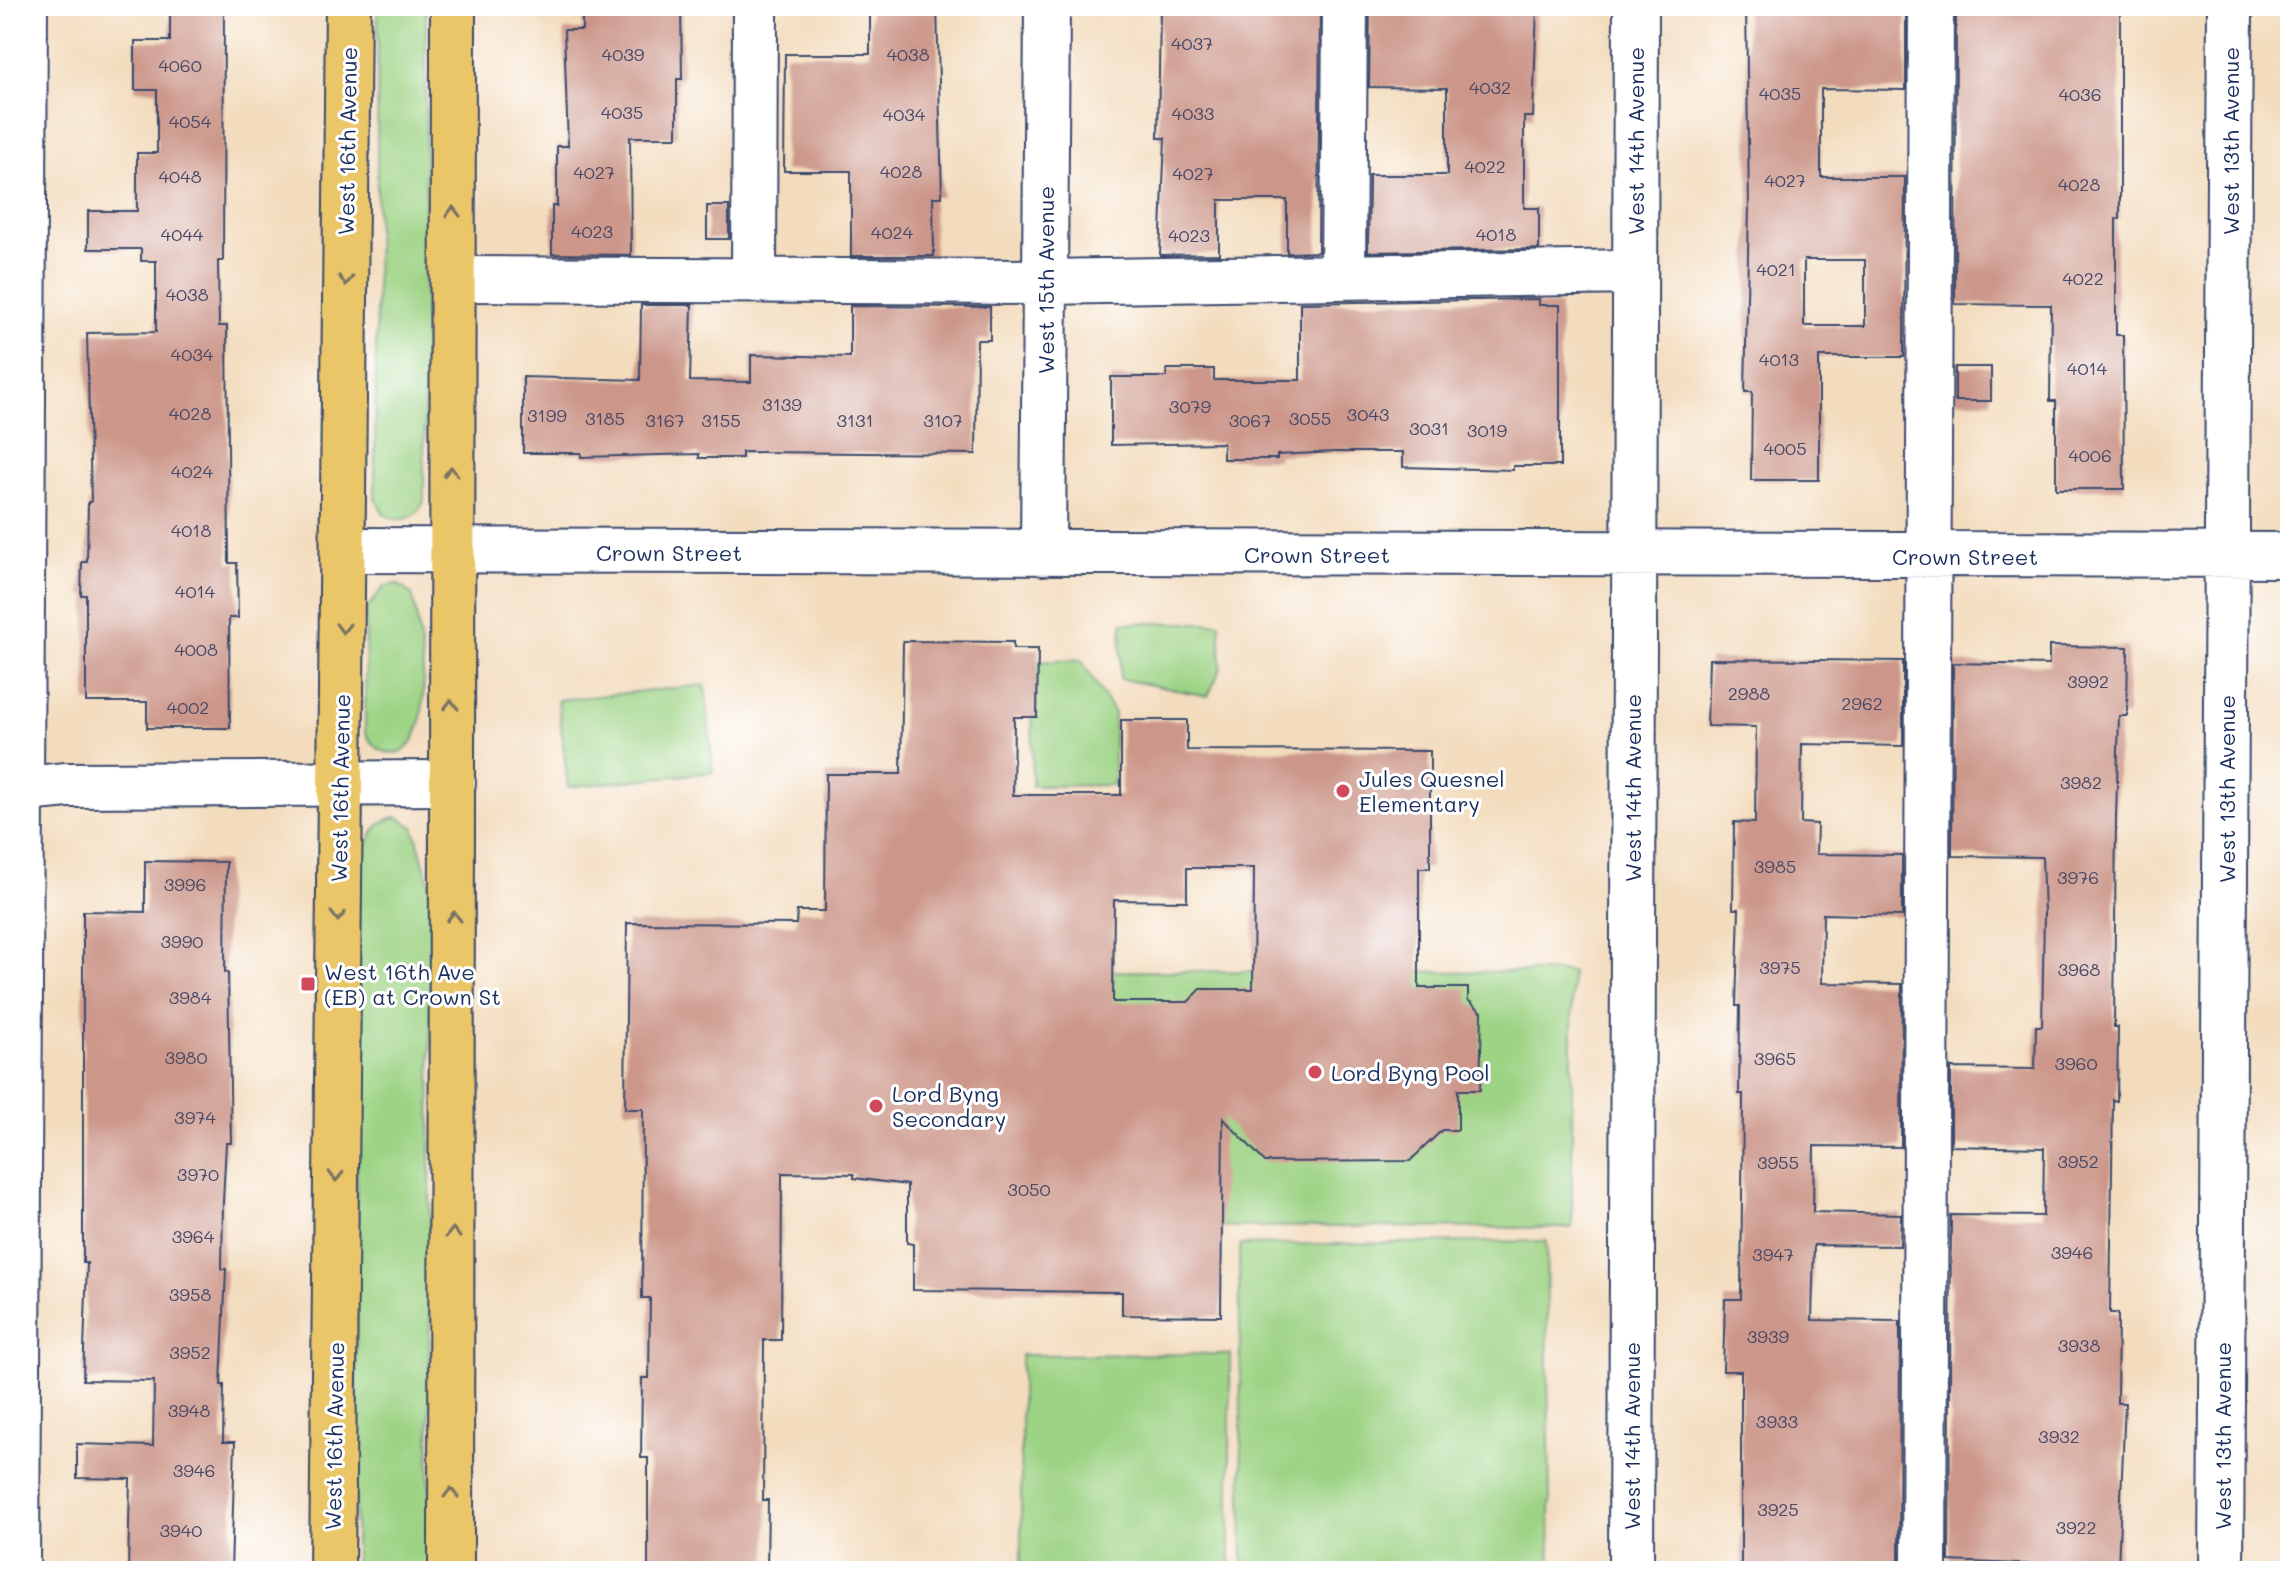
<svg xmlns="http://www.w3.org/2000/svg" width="2296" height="1577" font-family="Mali,sans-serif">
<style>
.green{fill:#9dd384;stroke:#5c8171;stroke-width:2}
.building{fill:#cc978a;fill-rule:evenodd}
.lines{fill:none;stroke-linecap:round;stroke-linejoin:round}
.minor-casing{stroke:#3b496c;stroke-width:48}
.major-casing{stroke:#3b496c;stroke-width:48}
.minor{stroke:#fff;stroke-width:44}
.major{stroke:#ebc669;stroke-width:44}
.oneway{stroke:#797363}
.poi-dot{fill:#d1495b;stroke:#fff;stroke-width:3}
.labels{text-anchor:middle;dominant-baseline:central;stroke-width:6;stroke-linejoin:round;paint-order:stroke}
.number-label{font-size:18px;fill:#474969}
.street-label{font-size:22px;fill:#1b2f5e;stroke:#fff}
.poi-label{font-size:22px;fill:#1b2f5e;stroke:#fff;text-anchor:start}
</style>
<rect width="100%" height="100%" fill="#fff"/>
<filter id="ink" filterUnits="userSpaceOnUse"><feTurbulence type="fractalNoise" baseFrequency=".0125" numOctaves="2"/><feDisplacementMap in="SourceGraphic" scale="16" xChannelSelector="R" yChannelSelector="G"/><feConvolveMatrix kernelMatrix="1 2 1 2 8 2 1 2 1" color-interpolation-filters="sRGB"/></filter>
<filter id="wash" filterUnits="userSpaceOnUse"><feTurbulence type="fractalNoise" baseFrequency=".006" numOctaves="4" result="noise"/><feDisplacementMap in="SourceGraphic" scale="32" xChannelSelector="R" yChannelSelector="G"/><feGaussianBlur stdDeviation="1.8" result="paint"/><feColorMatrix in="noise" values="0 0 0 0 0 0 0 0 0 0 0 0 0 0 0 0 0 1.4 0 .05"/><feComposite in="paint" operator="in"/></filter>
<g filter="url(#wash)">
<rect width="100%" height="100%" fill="#f3dcbd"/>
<!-- green -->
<path class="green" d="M378 6H426L424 502C415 519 401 524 384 514L375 498Z
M398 584 412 595C419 624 442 753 392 753 378 752 371 743 365 732L366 609 385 586Z
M1122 623H1220L1221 668 1208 696 1120 679Z
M1081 660 1114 713V785L1032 786 1033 662Z
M705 685 713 772 568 787 558 700Z
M398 817 414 827 431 890 429 1571H355L358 872C366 850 370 819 398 817Z
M1112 971 1572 972V1228L1112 1226Z
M1546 1241 1551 1571H1243L1239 1245Z
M1230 1354V1571H1021V1355Z"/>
<g id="blocks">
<!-- building -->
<path class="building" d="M170 6H224L223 261H218L219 326H227L229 563H237L238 618H229L230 728H147V702H86V595H81L82 562H87L88 502H91L87 333 156 332V261H141V249H88V211H137V153H157V90H135V41H170Z
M582 6H681L682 79H677V137H630L631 255 552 254V206H557V146H568L564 30H582Z
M870 6H937L942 197H933L934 256H851V171H784L785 54H870Z
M1160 6H1320L1318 252 1287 253V200H1219V254L1160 255 1165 138H1158Z
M1370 6H1537L1533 117H1524V208H1539V249L1368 252 1369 175H1447V88L1369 87Z
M1746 6H1906V90L1821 89V177H1905L1904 357H1819V480H1751L1752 392H1745L1749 207ZM1804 260H1865V326H1804Z
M1956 6H2120V219H2116V335H2123L2124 489H2056V401H2050L2051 305 1955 304Z
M707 206H729V239H707Z
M1539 299V305H1560V466H1513V470L1403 467V452H1335L1277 455V459H1223V443L1111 445V377H1167V369H1214V380H1300V303Z
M641 305H692L690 381 751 382V355L850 357V306L990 307V340H977L976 454 742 452V458H699V454L581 457V453H523V377L640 380Z
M1955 367H1991V401H1955Z
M903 641 1013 642V649H1038L1037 717H1014L1013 795H1121V720H1187V750L1430 751V868H1419V988H1468V1000L1482 1012 1480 1090H1458V1130H1442L1410 1161 1265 1162 1223 1118 1221 1316 1122 1315V1292L913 1290V1244L907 1243V1185L854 1178V1174L782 1173 781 1340H764L763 1500H768L767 1571H648V1458H641L642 1378H649L650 1298H642L643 1109H625L627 923 796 924 797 911H825L826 774H901ZM1187 868H1254L1253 989H1201L1188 1002H1113L1114 900 1187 901Z
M2049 646 2128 647 2127 716H2119L2116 817 2114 1027H2118L2117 1101 2113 1100 2110 1313H2118L2117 1403H2125L2118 1568 1949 1561 1951 1215 2043 1216 2044 1148 1951 1146V1068L2035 1069 2036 1026H2042L2044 913 2042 857 1952 856 1953 663 2049 665Z
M1709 659 1903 661V746L1802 744 1801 823 1817 824 1816 854 1902 855V916L1823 914 1822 983 1902 984 1901 1147 1814 1146 1813 1212 1901 1214 1900 1246 1814 1245 1812 1320 1900 1321 1899 1571H1741V1371H1723L1725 1299H1741L1743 1094H1739L1740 1006H1736L1739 909H1733L1734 822 1755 823 1756 727 1707 726Z
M145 861 226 862 225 972H228L231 1143H226L223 1201 222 1269H226L221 1385H224L223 1442H235L231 1571H128L130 1479 77 1478V1444L153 1446 154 1381 83 1380 87 1263H83V911L145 912Z"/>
</g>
</g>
<g filter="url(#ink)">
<use href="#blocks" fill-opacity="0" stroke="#3b496c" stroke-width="2"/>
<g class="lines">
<defs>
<path id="minor" d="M1343 277 1345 6
M453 279 1045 282 1634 272
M754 280 755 6
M343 550 2290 555
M1043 553 1047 6
M6 791 67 785 453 783
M17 1571 25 6
M1631 1571 1636 6
M1924 1571 1931 6
M2221 1571 2230 6"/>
<path id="major" d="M332 1571 348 6
M451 1571 453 6"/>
</defs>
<!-- minor casing -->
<use href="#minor" class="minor-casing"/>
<!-- major casing -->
<use href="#major" class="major-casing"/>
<!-- minor -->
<use href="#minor" class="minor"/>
<!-- major -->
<use href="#major" class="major"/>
</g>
<!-- one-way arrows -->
<defs><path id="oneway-chevron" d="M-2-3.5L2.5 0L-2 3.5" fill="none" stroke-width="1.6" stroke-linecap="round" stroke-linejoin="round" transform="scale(2)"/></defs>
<g class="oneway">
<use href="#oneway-chevron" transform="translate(453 212) rotate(-90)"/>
<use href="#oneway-chevron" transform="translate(346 280) rotate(91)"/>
<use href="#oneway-chevron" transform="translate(451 472) rotate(-90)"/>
<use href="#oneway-chevron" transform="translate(343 628) rotate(91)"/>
<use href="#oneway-chevron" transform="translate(451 705) rotate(-90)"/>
<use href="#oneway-chevron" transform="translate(338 916) rotate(91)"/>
<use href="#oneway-chevron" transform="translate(454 917) rotate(-90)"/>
<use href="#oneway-chevron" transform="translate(336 1176) rotate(91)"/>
<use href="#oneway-chevron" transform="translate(453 1233) rotate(-90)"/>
<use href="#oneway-chevron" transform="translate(451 1493) rotate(-90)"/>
</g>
</g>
<!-- markers -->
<g class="poi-dot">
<circle cx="1343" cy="791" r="8"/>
<rect x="300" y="976" width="16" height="16" rx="4"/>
<circle cx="1315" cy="1072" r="8"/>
<circle cx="876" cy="1106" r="8"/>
</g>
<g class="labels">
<!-- number labels -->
<g class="number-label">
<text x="1192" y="43">4037</text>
<text x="623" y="54">4039</text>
<text x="908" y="54">4038</text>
<text x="180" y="65">4060</text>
<text x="1490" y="87">4032</text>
<text x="1780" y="93">4035</text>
<text x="2080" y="94">4036</text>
<text x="622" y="112">4035</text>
<text x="1193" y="113">4033</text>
<text x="904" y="114">4034</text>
<text x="190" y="121">4054</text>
<text x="1485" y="166">4022</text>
<text x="901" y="171">4028</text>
<text x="594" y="172">4027</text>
<text x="1193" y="173">4027</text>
<text x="180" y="176">4048</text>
<text x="1785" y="180">4027</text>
<text x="2079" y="184">4028</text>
<text x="592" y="231">4023</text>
<text x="892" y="232">4024</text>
<text x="182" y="234">4044</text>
<text x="1496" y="234">4018</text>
<text x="1189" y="235">4023</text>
<text x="1776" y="269">4021</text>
<text x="2083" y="278">4022</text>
<text x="187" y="294">4038</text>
<text x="192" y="354">4034</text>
<text x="1779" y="359">4013</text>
<text x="2087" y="368">4014</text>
<text x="782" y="404">3139</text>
<text x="1190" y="406">3079</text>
<text x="190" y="413">4028</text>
<text x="1368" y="414">3043</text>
<text x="547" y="415">3199</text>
<text x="605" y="418">3185</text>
<text x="1310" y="418">3055</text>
<text x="665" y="420">3167</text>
<text x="721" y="420">3155</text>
<text x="855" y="420">3131</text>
<text x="943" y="420">3107</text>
<text x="1250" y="420">3067</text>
<text x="1429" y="428">3031</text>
<text x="1487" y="430">3019</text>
<text x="1785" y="448">4005</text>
<text x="2090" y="455">4006</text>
<text x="192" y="471">4024</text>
<text x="191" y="530">4018</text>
<text x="195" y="591">4014</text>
<text x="196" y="649">4008</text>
<text x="2088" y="681">3992</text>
<text x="1749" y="693">2988</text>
<text x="1862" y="703">2962</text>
<text x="188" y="707">4002</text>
<text x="2081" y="782">3982</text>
<text x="1775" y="866">3985</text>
<text x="2078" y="877">3976</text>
<text x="185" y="884">3996</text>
<text x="182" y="941">3990</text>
<text x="1780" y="967">3975</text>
<text x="2079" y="969">3968</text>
<text x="190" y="997">3984</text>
<text x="186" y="1057">3980</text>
<text x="1775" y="1058">3965</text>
<text x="2076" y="1063">3960</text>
<text x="195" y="1117">3974</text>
<text x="2078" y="1161">3952</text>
<text x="1778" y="1162">3955</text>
<text x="198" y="1174">3970</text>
<text x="1029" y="1189">3050</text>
<text x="193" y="1236">3964</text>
<text x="2072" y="1252">3946</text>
<text x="1773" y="1254">3947</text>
<text x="190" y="1294">3958</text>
<text x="1768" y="1336">3939</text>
<text x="2079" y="1345">3938</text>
<text x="190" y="1352">3952</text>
<text x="189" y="1410">3948</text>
<text x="1777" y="1421">3933</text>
<text x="2059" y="1436">3932</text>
<text x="194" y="1470">3946</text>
<text x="1778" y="1509">3925</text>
<text x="2076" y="1527">3922</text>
<text x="181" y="1530">3940</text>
</g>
<!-- street labels -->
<g class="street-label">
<text transform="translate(347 141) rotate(-89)">West 16th Avenue</text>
<text transform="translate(1635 141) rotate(-90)">West 14th Avenue</text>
<text transform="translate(2230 141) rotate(-90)">West 13th Avenue</text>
<text transform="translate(1045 280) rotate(-90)">West 15th Avenue</text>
<text x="669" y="552">Crown Street</text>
<text x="1317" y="554">Crown Street</text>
<text x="1965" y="556">Crown Street</text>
<text transform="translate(340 788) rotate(-89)">West 16th Avenue</text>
<text transform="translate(1632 788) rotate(-90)">West 14th Avenue</text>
<text transform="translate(2226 789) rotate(-90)">West 13th Avenue</text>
<text transform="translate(334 1436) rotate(-89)">West 16th Avenue</text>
<text transform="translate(1631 1436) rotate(-90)">West 14th Avenue</text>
<text transform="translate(2222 1436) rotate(-90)">West 13th Avenue</text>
</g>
<!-- poi labels -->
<g class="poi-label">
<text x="1359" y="778">Jules Quesnel<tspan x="1359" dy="25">Elementary</tspan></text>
<text x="324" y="971">West 16th Ave<tspan x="324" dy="25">(EB) at Crown St</tspan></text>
<text x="1331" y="1072">Lord Byng Pool</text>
<text x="892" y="1093">Lord Byng<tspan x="892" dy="25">Secondary</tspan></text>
</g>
</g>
<!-- margin -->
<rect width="2296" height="1577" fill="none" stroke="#fff" stroke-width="32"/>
</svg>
